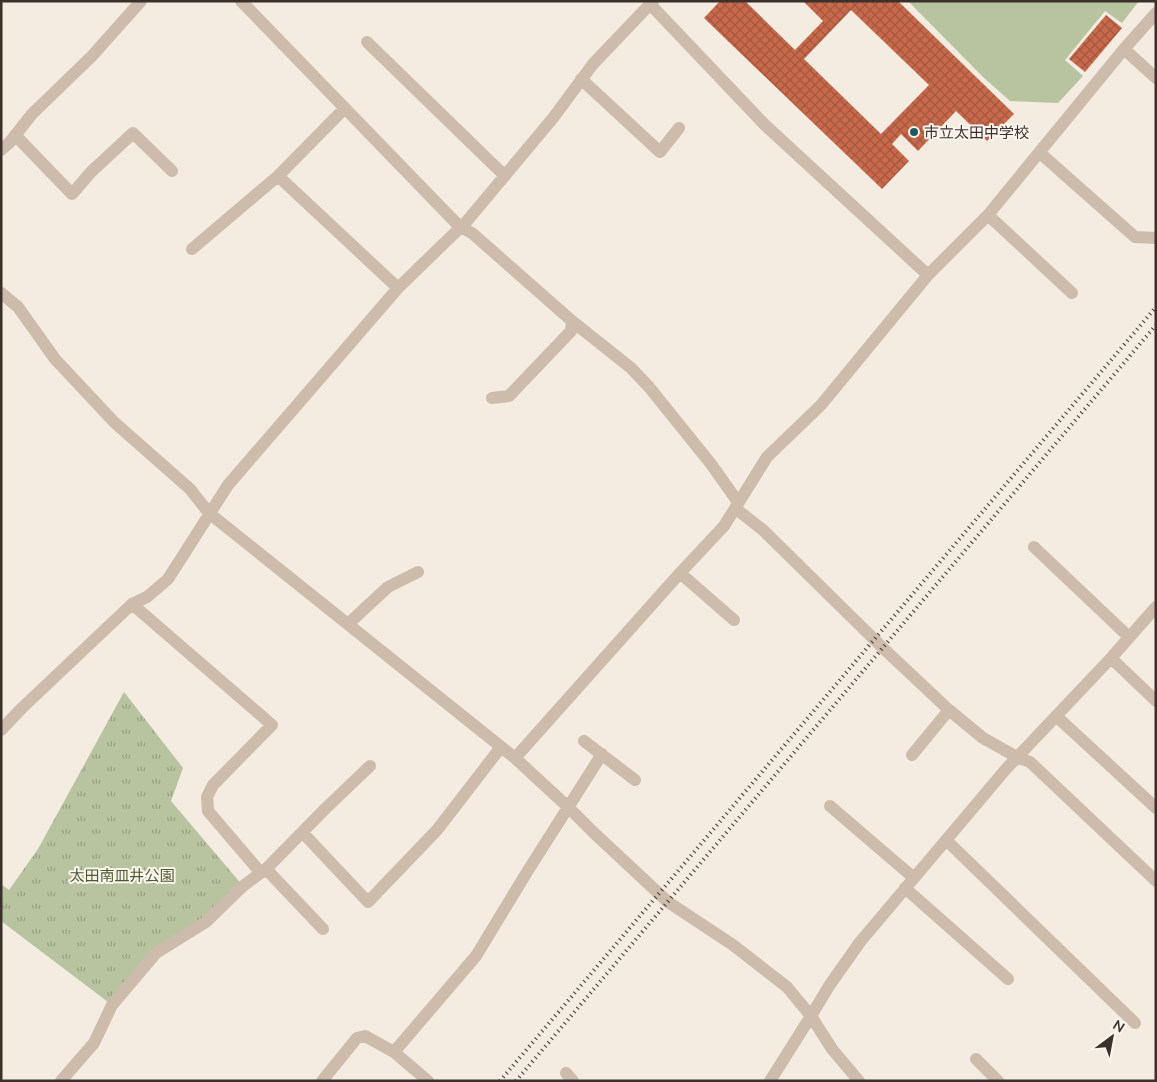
<svg xmlns="http://www.w3.org/2000/svg" width="1157" height="1082" font-family="Mulish,'Noto Sans JP',sans-serif">
<style>
.grass{fill:url(#grass-tufts)}
.pitch{fill:#b8c4a0}
.building{fill:url(#building-cross-hatch);fill-rule:evenodd}
.lines{fill:none;stroke-linecap:round;stroke-linejoin:round}
.minor{stroke:#cdbbac;stroke-width:12}
.rail{stroke:#3b302b;stroke-width:4;stroke-dasharray:1 4;stroke-linecap:butt}
.poi-dot{fill:#1f5a5e;stroke:#fbf5ee;stroke-width:2}
.labels{text-anchor:middle;dominant-baseline:central;stroke-width:4;stroke-linejoin:round;paint-order:stroke}
.poi-label{font-size:15px;fill:#3b302b;stroke:#fbf5ee;text-anchor:start}
.park-label{font-size:15px;fill:#4a5a2e;stroke:#fbf5ee}
</style>
<defs>
<pattern id="grass-tufts" width="24" height="20" patternUnits="userSpaceOnUse" patternTransform="scale(1.25)"><rect width="24" height="20" fill="#b8c4a0"/><path d="M3 7l-1-3M5 7V3M7 7l1-3M15 17l-1-3M17 17v-4M19 17l1-3" fill="none" stroke="#97a083"/></pattern>
<pattern id="building-cross-hatch" width="8" height="8" patternUnits="userSpaceOnUse" patternTransform="scale(1.25)"><rect width="8" height="8" fill="#c8694b"/><path d="M0 0l8 8M0 8l8-8" fill="none" stroke="#a4573f"/></pattern>
</defs>
<rect width="100%" height="100%" fill="#f4ebe1"/>
<!-- grass -->
<path class="grass" d="M124 692 183 768 171 801 243 886 156 953 112 1005 1 921V884L9 890 38 849Z"/>
<!-- pitch -->
<path class="pitch" d="M908 1H1139L1122 23 1105 11 1065 60 1083 76 1058 103 1010 101 983 77Z"/>
<!-- building -->
<path class="building" d="M720 1H745L795 50 823 21 803 1H898L1014 114 987 141 956 111 918 151 901 134 892 144 909 161 882 189 704 18ZM851 10 929 85 881 134 804 59Z
M1106 15 1122 28 1085 72 1069 59Z"/>
<g class="lines">
<!-- minor -->
<path class="minor" d="M241 1 460 227 472 233 572 321 571 331 509 396 492 398
M650 4 765 125 928 275
M367 42 505 176
M1124 49 1156 78
M581 79 660 152 679 128
M15 135 72 194 91 172 133 133 172 171
M1 150 10 142 32 114 92 56 141 1
M1040 153 1135 237 1156 238
M278 176 345 108
M988 215 1072 293
M192 249 278 176 398 288
M1 293 18 307 55 359 114 422 190 489 209 513 515 758 568 807 593 832 668 902 733 945 787 987 811 1016 832 1049 859 1081
M572 321 631 368 649 387 711 464 738 502
M735 508 763 530 883 648 949 710
M1034 547 1129 637
M680 573 734 620
M132 604 272 725 213 785 207 797 208 811 261 873
M348 624 388 587 418 572
M1111 658 1156 701
M1056 716 1156 808
M1 730 22 708 132 604 147 597 168 579 228 485 398 288 467 221 553 118 593 64 653 1
M584 741 635 780
M912 755 949 710 983 738 1017 757 1030 762 1156 881
M515 758 680 573 724 526 767 457 821 405 928 275 988 215 1124 49 1156 13
M830 806 914 878
M302 832 368 902 437 830 501 747
M946 840 1135 1023
M266 869 323 929
M905 888 1008 979
M394 1052 476 956 527 872 602 754
M976 1059 998 1081
M566 1073 573 1081
M61 1081 94 1043 112 1005 156 953 206 922 243 886 266 869 325 809 370 766
M322 1081 357 1038 365 1036 394 1052 428 1081
M770 1081 811 1016 829 986 860 942 1006 769 1111 658 1156 607"/>
<!-- rail -->
<path class="rail" d="M500 1081 1156 307
M516 1081 1156 325"/>
</g>
<!-- markers -->
<circle class="poi-dot" cx="914" cy="132" r="5"/>
<g class="labels">
<!-- poi labels -->
<g class="poi-label">
<text x="924" y="132">市立太田中学校</text>
</g>
<!-- park labels -->
<g class="park-label">
<text x="122" y="875">太田南皿井公園</text>
</g>
</g>
<!-- border -->
<rect width="1157" height="1082" fill="none" stroke="#3b302b" stroke-width="5"/>
<!-- north arrow -->
<g transform="translate(1112 1037) rotate(32)" stroke="#fbf5ee" stroke-width="4" paint-order="stroke">
<path d="M0-4L9 19L0 12L-9 19Z" fill="#3b302b"/>
<text y="-8" font-size="14" font-weight="bold" text-anchor="middle" fill="#3b302b">N</text>
</g>
</svg>
